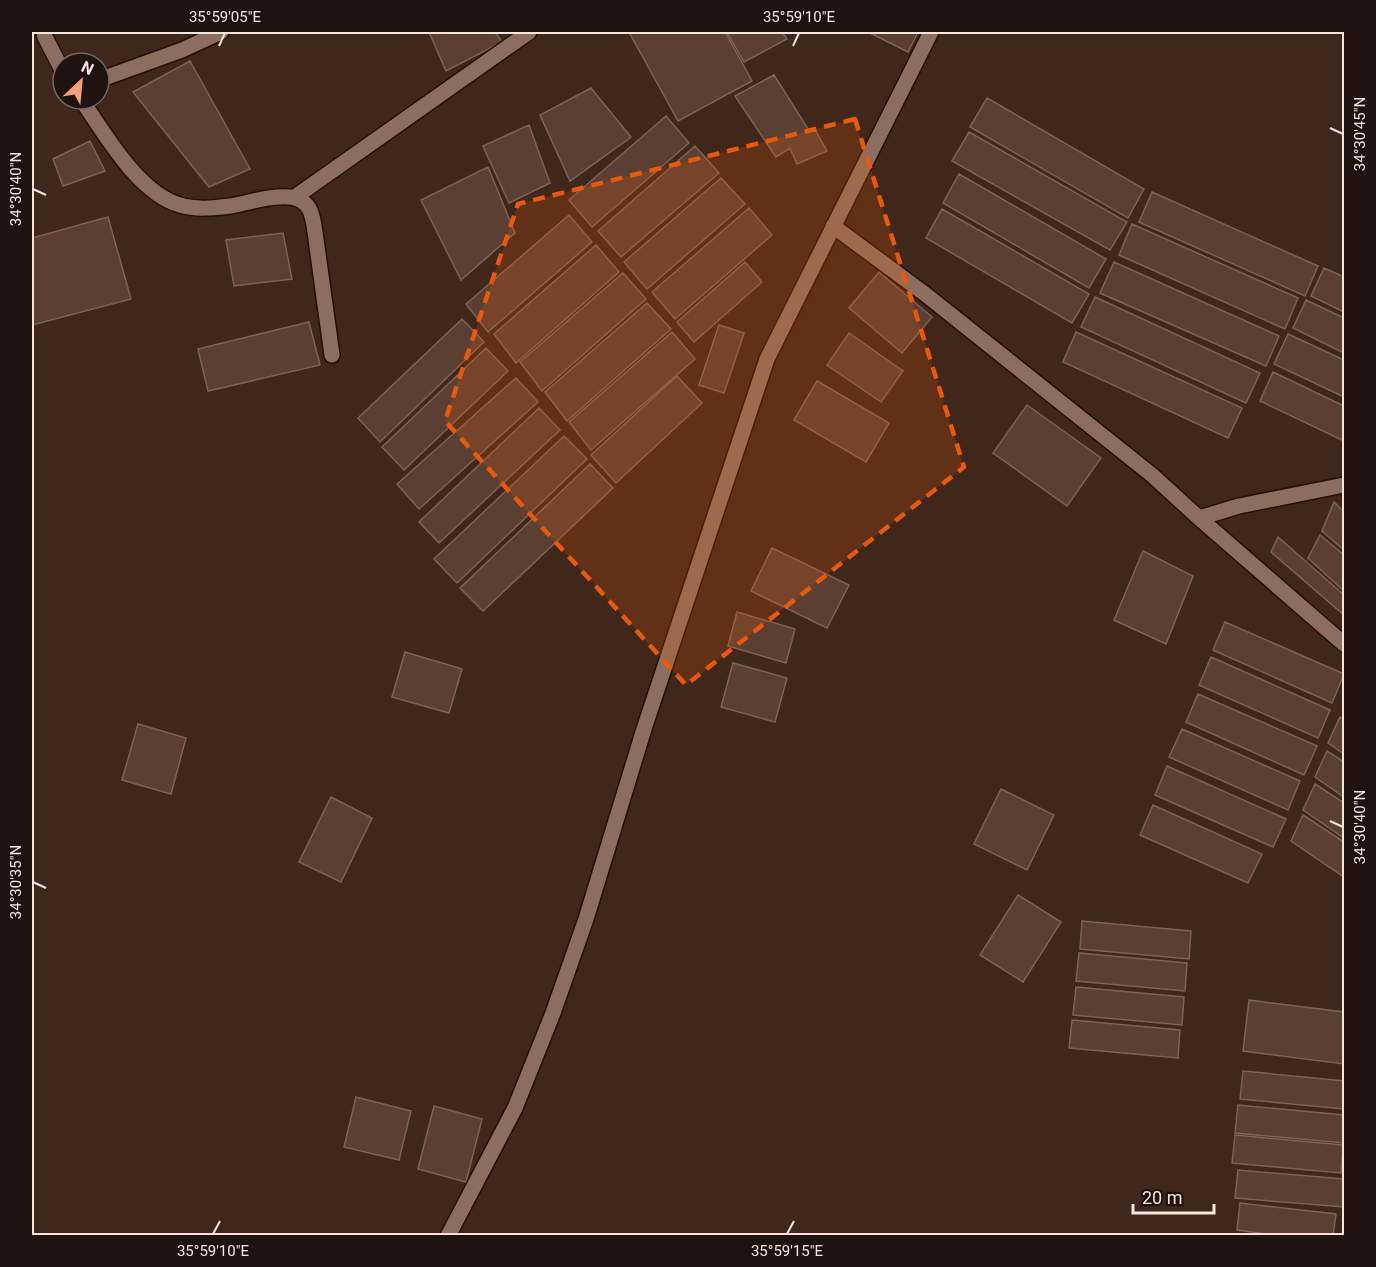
<svg xmlns="http://www.w3.org/2000/svg" width="1376" height="1267" font-family="Roboto,sans-serif">
<style>
.building{fill:#5a3f32;stroke:#7f6255;stroke-width:1.5}
.lines{fill:none;stroke-linecap:round;stroke-linejoin:round}
.minor-casing{stroke:#260f05;stroke-width:18}
.minor{stroke:#8b6e60;stroke-width:15}
.marked{fill:#e8590c;fill-opacity:0.2;stroke:#e8590c;stroke-width:4.5;stroke-dasharray:12 8;stroke-linejoin:round}
.ticks{fill:none;stroke:#f6e4dd;stroke-width:2}
.neatline{fill:none;stroke:#f6e4dd;stroke-width:2}
.ticks-label{font-size:15px;text-anchor:middle;fill:#f6e4dd}
</style>
<rect width="100%" height="100%" fill="#40271b"/>
<!-- building -->
<path class="building" d="M429 32H495L502 42 446 71Z
M629 32H725L752 81 678 121Z
M727 32H782L787 39 744 62Z
M868 32H918L908 52Z
M190 61 250 169 209 187 133 92Z
M774 75 808 129 814 128 827 151 797 164 790 148 776 157 735 96Z
M591 88 631 137 570 181 540 115Z
M987 98 1144 189 1128 218 970 127Z
M666 116 689 143 592 227 569 200Z
M529 125 550 183 509 203 483 146Z
M969 132 1127 222 1110 250 952 161Z
M90 141 105 171 63 186 53 159Z
M695 146 719 173 621 257 598 231Z
M488 167 515 233 461 280 421 200Z
M959 174 1106 259 1089 288 943 203Z
M721 178 745 204 647 289 624 262Z
M1152 192 1318 266 1305 296 1139 222Z
M749 208 772 235 675 319 652 292Z
M942 209 1089 294 1072 323 926 238Z
M569 215 592 242 488 332 466 304Z
M108 217 131 299 32 325V238Z
M1132 224 1298 298 1285 329 1119 255Z
M283 233 292 279 234 286 226 240Z
M596 245 619 272 516 363 494 334Z
M745 262 762 282 694 342 677 322Z
M1114 262 1279 336 1266 366 1100 293Z
M1324 268 1344 277V312L1311 296Z
M879 272 932 317 902 353 849 308Z
M623 273 646 299 542 391 520 362Z
M1095 297 1260 373 1246 403 1081 327Z
M1306 300 1344 318V353L1293 328Z
M647 303 671 329 567 421 545 392Z
M462 319 484 342 380 442 358 418Z
M309 322 320 365 208 391 198 349Z
M719 325 744 333 724 393 699 385Z
M672 332 695 359 591 450 569 422Z
M1076 332 1242 408 1228 438 1063 362Z
M849 333 903 371 881 402 827 365Z
M1288 334 1344 360V397L1274 364Z
M486 348 508 371 404 470 382 447Z
M1273 372 1344 406V441L1260 401Z
M677 376 702 403 616 483 591 455Z
M516 378 538 402 419 509 397 484Z
M817 381 889 423 866 462 794 420Z
M1027 405 1101 458 1067 506 993 453Z
M539 408 560 430 439 543 419 522Z
M564 436 587 459 457 583 434 559Z
M590 464 613 488 483 611 460 588Z
M1334 502 1344 512V550L1322 531Z
M1320 535 1344 555V591L1308 558Z
M1278 537 1344 595V615L1271 552Z
M772 548 849 585 827 628 751 591Z
M1143 551 1193 576 1166 644 1114 620Z
M737 612 795 629 786 663 728 646Z
M1225 622 1344 674 1332 703 1213 650Z
M405 652 462 669 449 713 392 697Z
M1211 657 1330 710 1318 738 1199 685Z
M733 663 787 678 775 722 721 707Z
M1198 694 1317 746 1304 775 1186 722Z
M1340 717 1344 720V754L1328 743Z
M138 724 186 738 171 794 122 780Z
M1182 729 1300 781 1288 810 1169 757Z
M1327 751 1344 762V797L1315 777Z
M1167 766 1286 819 1273 847 1155 795Z
M1315 784 1344 803V838L1303 810Z
M1001 789 1054 815 1027 870 974 844Z
M331 797 372 818 341 882 299 862Z
M1153 805 1262 854 1248 883 1140 835Z
M1303 815 1344 842V877L1291 841Z
M1018 895 1061 922 1023 982 980 955Z
M1082 921 1191 931 1189 959 1080 949Z
M1079 953 1187 963 1185 991 1076 981Z
M1076 987 1184 997 1182 1025 1073 1015Z
M1249 1000 1344 1012V1064L1243 1051Z
M1072 1020 1180 1030 1178 1058 1069 1048Z
M1243 1071 1344 1081V1109L1240 1099Z
M356 1097 411 1111 399 1160 344 1147Z
M1238 1105 1344 1115V1143L1235 1133Z
M434 1106 482 1119 466 1182 418 1169Z
M1235 1135 1343 1145 1341 1173 1232 1163Z
M1238 1170 1344 1179V1207L1235 1198Z
M1240 1203 1336 1214 1333 1236H1282L1237 1230Z"/>
<g class="lines">
<defs>
<path id="minor" d="M44 32 45 37 63 72
M99 80 182 50 221 32
M81 99C104 133 139 194 180 205 196 210 214 208 230 206 249 203 286 190 302 201 311 207 312 216 314 225L332 355
M295 197 529 32
M833 226 925 294 1152 475 1199 518 1344 644
M1199 518 1239 506 1344 485
M448 1236 515 1108 553 1013 586 919 644 729 767 359 931 32"/>
</defs>
<!-- minor casing -->
<use href="#minor" class="minor-casing"/>
<!-- minor -->
<use href="#minor" class="minor"/>
</g>
<!-- marked area -->
<path class="marked" d="M855 119 964 467 686 685 445 421 518 204Z"/>
<!-- ticks -->
<path class="ticks" d="M219 46 225 33M793 46 799 33M1330 128 1343 134M33 189 46 195M1330 821 1343 827M33 882 46 888M213 1234 220 1221M787 1234 794 1221"/>
<!-- border -->
<rect width="1376" height="1267" fill="none" stroke="#1e130e" stroke-width="66"/>
<!-- north arrow -->
<g transform="translate(81 81) rotate(26)"><circle r="28" fill="#1e130e" stroke="#746761" stroke-width="1.5"/>
<path d="M0-4.5L10 22L0 15L-10 22Z" fill="#f1a17c"/>
<text y="-9" font-size="16" font-weight="bold" text-anchor="middle" fill="#f6e4dd">N</text>
</g>
<!-- scale -->
<path d="M1133 1204v9h81v-9" fill="none" stroke="#f6e4dd" stroke-width="3"/>
<text x="1142" y="1204" font-size="18" fill="#f6e4dd" stroke="#1e130e" stroke-width="4.5" paint-order="stroke">20 m</text>
<rect x="33" y="33" width="1310" height="1201" class="neatline"/>
<g class="ticks-label">
<text x="225" y="22">35°59'05"E</text>
<text x="799" y="22">35°59'10"E</text>
<text transform="translate(1360 134) rotate(-90)" y="5">34°30'45"N</text>
<text transform="translate(16 189) rotate(-90)" y="5">34°30'40"N</text>
<text transform="translate(1360 827) rotate(-90)" y="5">34°30'40"N</text>
<text transform="translate(16 882) rotate(-90)" y="5">34°30'35"N</text>
<text x="213" y="1256">35°59'10"E</text>
<text x="787" y="1256">35°59'15"E</text>
</g>
</svg>
